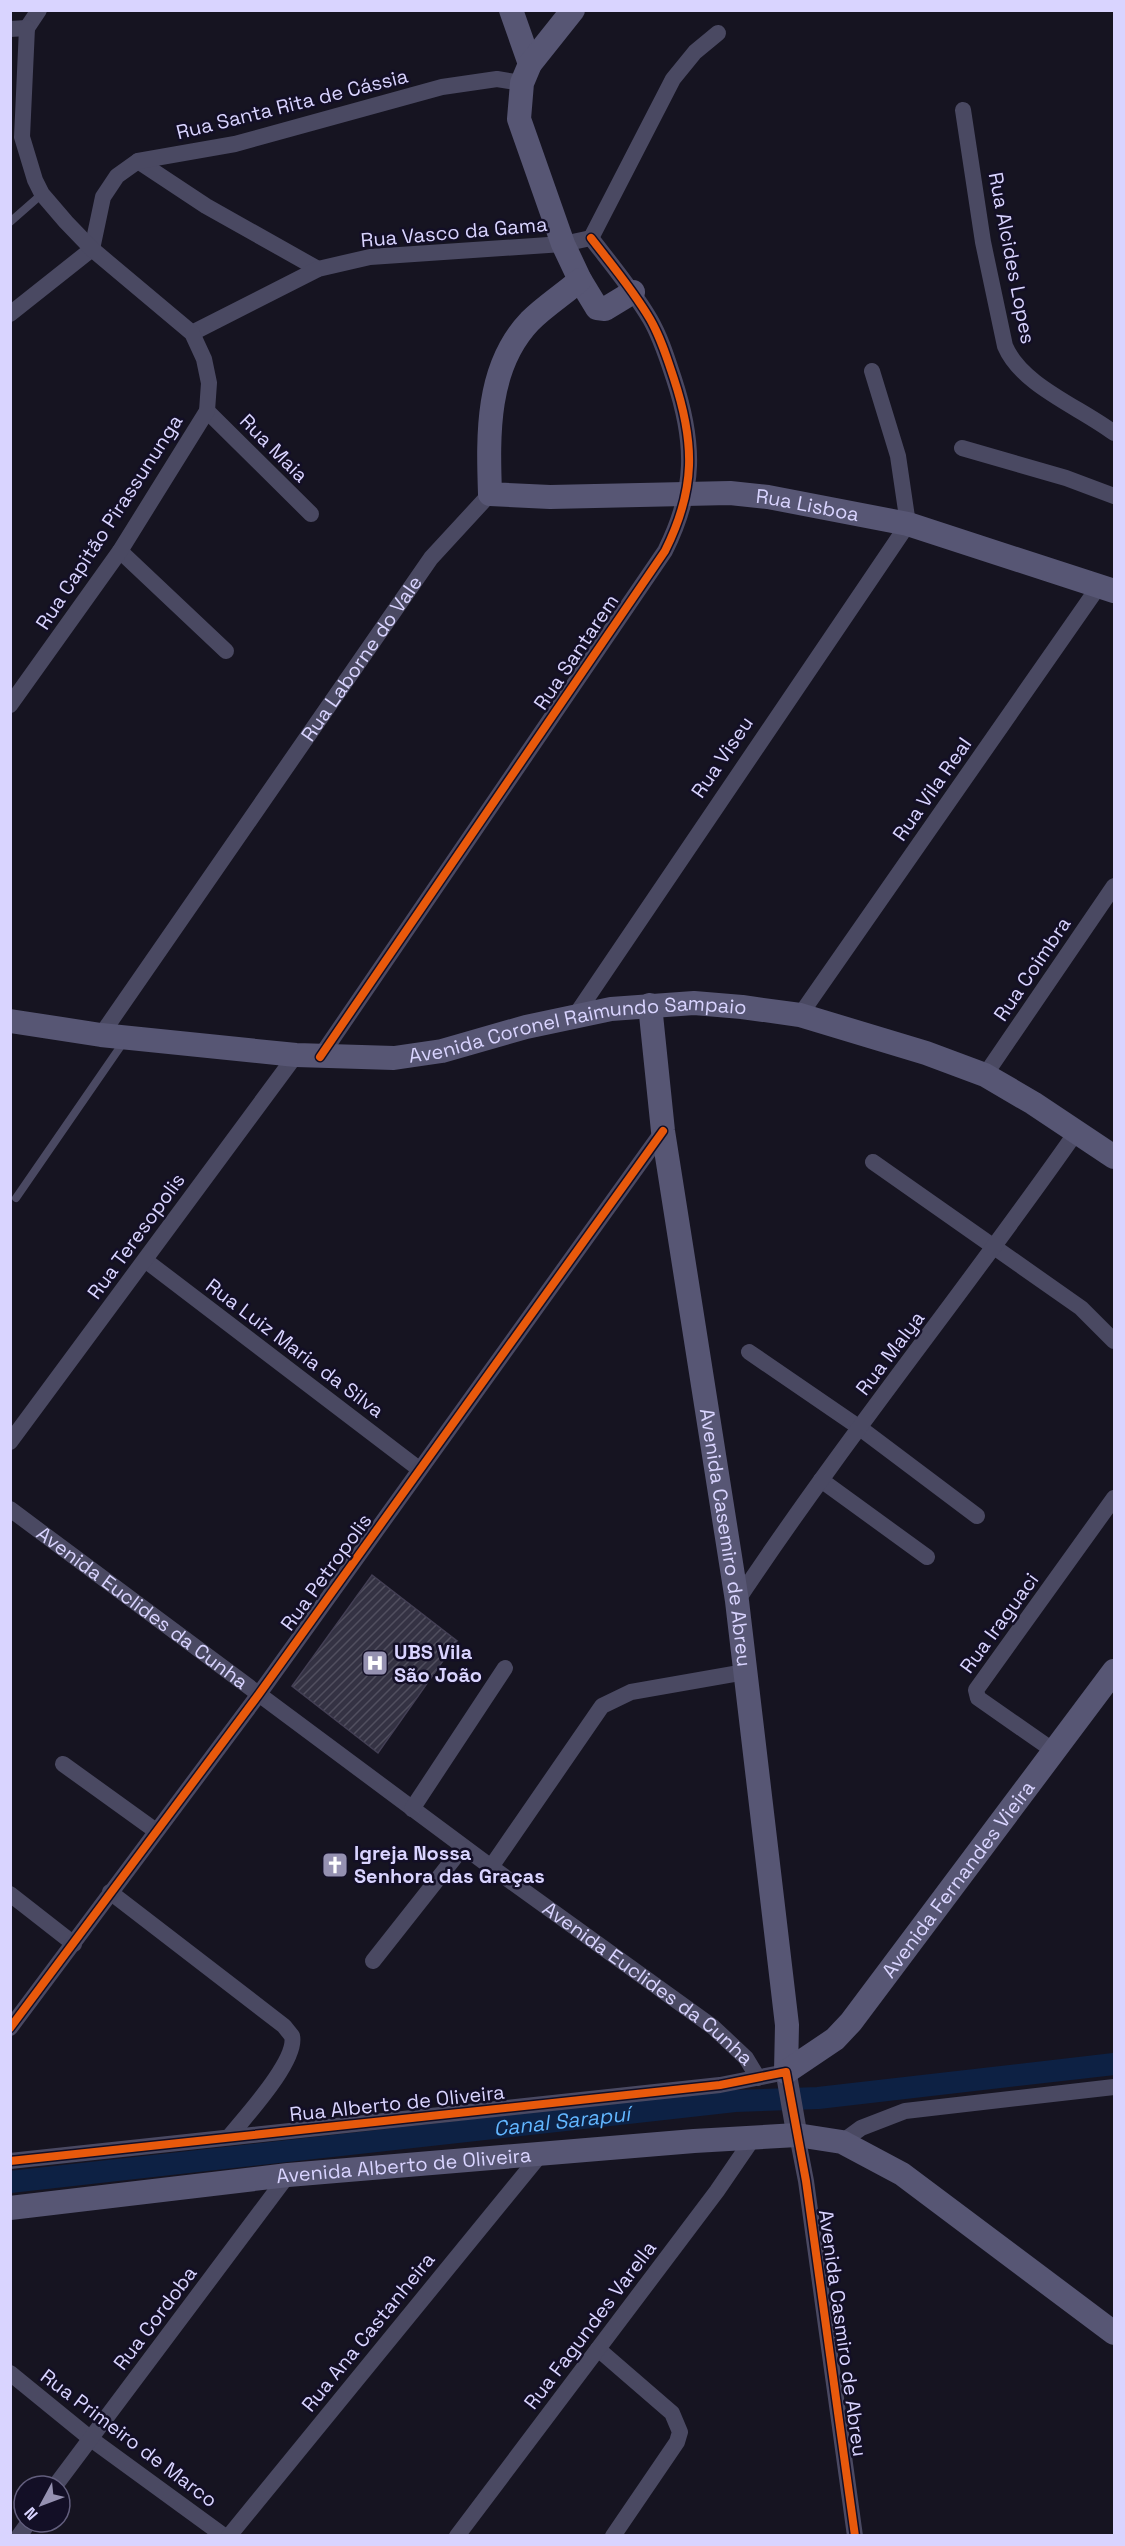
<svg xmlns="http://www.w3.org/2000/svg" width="1125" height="2546" font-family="'Space Grotesk',sans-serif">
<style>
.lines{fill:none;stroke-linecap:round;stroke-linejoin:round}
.canal{stroke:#0d2144;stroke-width:22}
.building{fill:url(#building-hatch);stroke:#433f54;stroke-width:1.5}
.service{stroke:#4a4962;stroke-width:8}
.minor{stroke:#4a4962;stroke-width:16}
.tertiary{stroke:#4a4962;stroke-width:21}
.secondary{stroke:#575674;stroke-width:24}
.cycleway-casing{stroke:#130f26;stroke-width:11}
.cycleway{stroke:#e8590c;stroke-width:8}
.labels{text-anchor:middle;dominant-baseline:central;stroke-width:5;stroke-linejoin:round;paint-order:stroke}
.street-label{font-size:20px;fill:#d9d4ff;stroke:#130f26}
.poi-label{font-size:20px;font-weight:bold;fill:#d9d4ff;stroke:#130f26;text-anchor:start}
.water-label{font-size:21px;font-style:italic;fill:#62b6ff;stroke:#130f26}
</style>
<defs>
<pattern id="building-hatch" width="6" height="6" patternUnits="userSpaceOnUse" patternTransform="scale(1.5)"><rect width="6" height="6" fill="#343243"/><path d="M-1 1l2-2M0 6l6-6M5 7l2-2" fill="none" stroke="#514f5f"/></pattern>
</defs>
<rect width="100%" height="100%" fill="#161421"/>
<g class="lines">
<!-- canal -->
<path class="canal" id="s1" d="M10 2182 735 2101 818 2098 1114 2064"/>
</g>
<!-- building -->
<path class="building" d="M372 1575 457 1641 378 1753 292 1686Z"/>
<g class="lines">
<!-- service -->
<path class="service" d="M10 222 42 194
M16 1198 125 1040"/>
<!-- minor -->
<g class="minor">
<path d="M27 28 39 10"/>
<path d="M10 29 27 28"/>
<path d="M963 110 983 242 1005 346C1022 386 1080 407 1114 433"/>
<path d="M138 161 206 206 318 269"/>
<path d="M591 238 673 79 695 52 718 33"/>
<path d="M10 314 92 249 103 197 117 176 138 161 235 144 442 87 497 79 522 83"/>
<path d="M192 333 318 269 370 257 563 244 591 238"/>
<path d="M207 411 311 514"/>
<path d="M962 448 1066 478 1114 496"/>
<path d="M120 551 226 651"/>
<path d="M10 705 120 551 207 411 209 383 204 359 192 333 92 249 66 222 42 194 35 180 22 137 27 28"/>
<path d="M800 1015 1099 586"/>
<path d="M575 1016 908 524 898 456 872 371"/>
<path id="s2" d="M101 1035 431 558 490 494"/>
<path d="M320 1057 665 551C696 489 695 443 674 379 667 358 661 338 650 319 633 290 611 264 591 238"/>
<path d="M985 1075 1114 886"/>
<path d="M873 1162 1081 1308 1114 1341"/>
<path d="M145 1260 419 1469"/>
<path d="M749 1352 860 1428 977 1516"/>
<path d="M10 1442 296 1055"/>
<path d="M821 1480 927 1557"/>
<path id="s3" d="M10 1509 491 1867 713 2027 746 2058 758 2078"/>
<path d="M737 1601C844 1440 966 1290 1077 1131"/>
<path d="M1054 1751 978 1698 976 1690 1114 1498"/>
<path d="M63 1764 156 1831"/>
<path d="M412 1809 505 1668"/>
<path d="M491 1867 602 1706 631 1692 745 1672"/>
<path d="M110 1892 284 2026 292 2036C298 2060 245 2117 229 2137"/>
<path d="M10 1894 74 1944"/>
<path d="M373 1961 463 1847"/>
<path d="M10 2028 259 1694 663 1131"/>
<path d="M797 2135 806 2181 855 2536"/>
<path d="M842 2142 861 2128 905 2111 1114 2087"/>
<path d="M10 2161 720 2085 786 2072"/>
<path d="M598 2349 672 2413 680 2432 677 2442 613 2536"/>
<path d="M10 2373 91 2439 224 2536"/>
<path d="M55 2486 288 2175"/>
<path d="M19 2536 29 2522"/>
<path d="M229 2536 541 2154"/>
<path d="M457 2536 717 2191 754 2137"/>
</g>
<!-- tertiary -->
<path class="tertiary" d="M786 2072 797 2135"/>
<!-- secondary -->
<g class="secondary">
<path d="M511 10 530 64"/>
<path d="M573 10 530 64 522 83 519 119 563 244 580 280 597 308 605 309 633 292"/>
<path id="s4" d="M580 280C564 294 545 306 530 321 486 367 488 435 490 494L550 497 730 493 768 497 908 524 1114 591"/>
<path id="s5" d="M650 1005 663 1131 737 1601 787 2025 786 2072"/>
<path id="s6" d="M10 1021 101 1035 296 1055 394 1058 442 1051 526 1027 611 1009 694 1003 742 1007 800 1015 926 1053 985 1075 1033 1103 1114 1157"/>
<path id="s7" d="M786 2072 835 2039 851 2022 1114 1671"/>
<path id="s8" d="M10 2208 288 2175 694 2141 797 2135 842 2142 902 2174 1114 2333"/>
</g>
<defs>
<path id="cycleway" d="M320 1057 665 551C696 489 695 443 674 379 667 358 661 338 650 319 633 290 611 264 591 238
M10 2028 259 1694 663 1131
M10 2161 720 2085 786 2072 806 2181 855 2536"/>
</defs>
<!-- cycleway casing -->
<use href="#cycleway" class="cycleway-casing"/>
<!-- cycleway -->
<use href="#cycleway" class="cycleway"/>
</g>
<!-- icons -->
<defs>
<symbol id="hospital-square" viewBox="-11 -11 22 22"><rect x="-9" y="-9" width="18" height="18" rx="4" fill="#9591b1" stroke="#130f26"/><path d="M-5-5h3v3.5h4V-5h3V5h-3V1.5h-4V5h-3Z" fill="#fff"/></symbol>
<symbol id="church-square" viewBox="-11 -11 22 22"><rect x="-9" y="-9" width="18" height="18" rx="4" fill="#9591b1" stroke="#130f26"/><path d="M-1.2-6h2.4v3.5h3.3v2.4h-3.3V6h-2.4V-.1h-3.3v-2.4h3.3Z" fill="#fff"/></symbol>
</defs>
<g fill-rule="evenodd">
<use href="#hospital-square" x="360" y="1648" width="30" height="30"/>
<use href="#church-square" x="320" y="1850" width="30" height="30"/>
</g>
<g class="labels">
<!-- street labels -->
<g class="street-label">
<text transform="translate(292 104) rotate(-14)">Rua Santa Rita de Cássia</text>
<text transform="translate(454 232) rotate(-5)">Rua Vasco da Gama</text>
<text transform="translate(1012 258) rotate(79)">Rua Alcides Lopes</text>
<text transform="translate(274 448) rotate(45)">Rua Maia</text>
<text stroke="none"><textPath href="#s4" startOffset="566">Rua Lisboa</textPath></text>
<text transform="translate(109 522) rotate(-57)">Rua Capitão Pirassununga</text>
<text transform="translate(576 652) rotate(-56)">Rua Santarem</text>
<text stroke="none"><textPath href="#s2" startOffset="458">Rua Laborne do Vale</textPath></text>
<text transform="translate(722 757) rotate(-56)">Rua Viseu</text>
<text transform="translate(932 789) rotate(-55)">Rua Vila Real</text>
<text transform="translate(1032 969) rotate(-56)">Rua Coimbra</text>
<text stroke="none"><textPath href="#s6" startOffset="573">Avenida Coronel Raimundo Sampaio</textPath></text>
<text transform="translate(136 1236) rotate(-54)">Rua Teresopolis</text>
<text transform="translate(295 1348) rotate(37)">Rua Luiz Maria da Silva</text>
<text transform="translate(890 1353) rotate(-53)">Rua Malya</text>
<text stroke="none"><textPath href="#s5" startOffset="538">Avenida Casemiro de Abreu</textPath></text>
<text transform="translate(326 1572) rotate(-54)">Rua Petropolis</text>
<text stroke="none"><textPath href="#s3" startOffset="165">Avenida Euclides da Cunha</textPath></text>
<text transform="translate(999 1623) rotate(-54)">Rua Iraguaci</text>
<text stroke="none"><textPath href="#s7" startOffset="261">Avenida Fernandes Vieira</textPath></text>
<text stroke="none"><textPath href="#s3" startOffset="795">Avenida Euclides da Cunha</textPath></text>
<text transform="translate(397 2103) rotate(-6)">Rua Alberto de Oliveira</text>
<text stroke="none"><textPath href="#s8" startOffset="396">Avenida Alberto de Oliveira</textPath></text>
<text transform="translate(155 2318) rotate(-53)">Rua Cordoba</text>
<text transform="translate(590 2325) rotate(-53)">Rua Fagundes Varella</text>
<text transform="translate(368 2332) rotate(-51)">Rua Ana Castanheira</text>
<text transform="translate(843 2333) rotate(82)">Avenida Casmiro de Abreu</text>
<text transform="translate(129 2438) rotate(37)">Rua Primeiro de Marco</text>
</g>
<!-- poi labels -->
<g class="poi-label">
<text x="394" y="1652">UBS Vila<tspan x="394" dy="23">São João</tspan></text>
<text x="354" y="1853">Igreja Nossa<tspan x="354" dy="23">Senhora das Graças</tspan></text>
</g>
<!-- water labels -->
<g class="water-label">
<text stroke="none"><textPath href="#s1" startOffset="555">Canal Sarapuí</textPath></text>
</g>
</g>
<!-- border -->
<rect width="1125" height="2546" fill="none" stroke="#d9d4ff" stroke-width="24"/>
<!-- north arrow -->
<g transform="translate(42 2504) rotate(229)"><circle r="28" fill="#130f26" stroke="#625e7d" stroke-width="1.5"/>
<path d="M0-4.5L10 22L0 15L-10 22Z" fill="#9591b1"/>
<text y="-9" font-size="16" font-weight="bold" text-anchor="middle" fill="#d9d4ff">N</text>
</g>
</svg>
